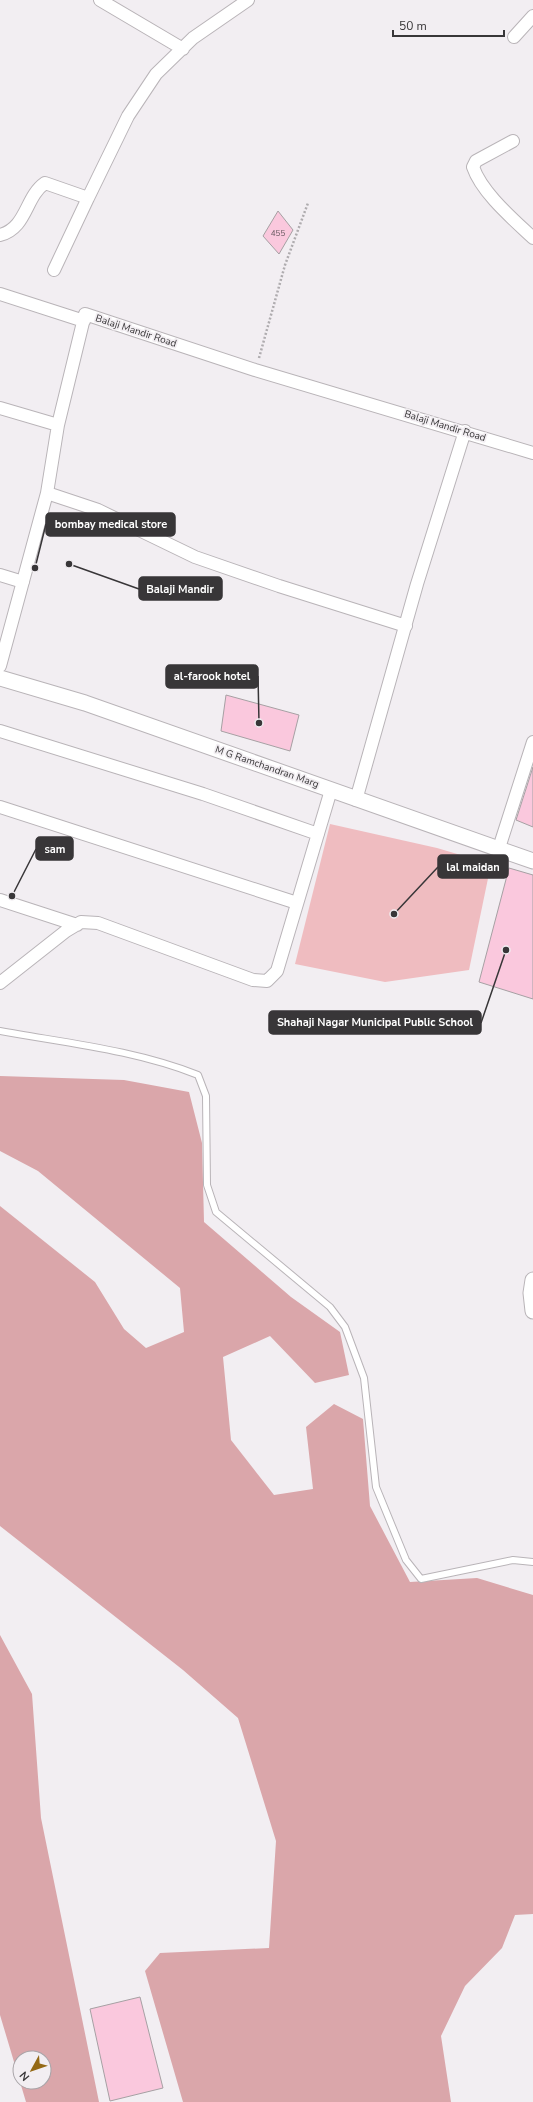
<svg xmlns="http://www.w3.org/2000/svg" width="533" height="2102" font-family="'Nunito Sans',sans-serif">
<style>
.green{fill:#efbcc0}
.forest{fill:#daa6aa;fill-rule:evenodd}
.building{fill:#fac8dd;stroke:#a6a0a3}
.lines{fill:none;stroke-linecap:round;stroke-linejoin:round}
.service-casing{stroke:#b9b4b8;stroke-width:8}
.minor-casing{stroke:#b9b4b8;stroke-width:14}
.tertiary-casing{stroke:#b9b4b8;stroke-width:17}
.path{stroke:#afacaf;stroke-width:2.5;stroke-dasharray:2 2;stroke-linecap:butt}
.service{stroke:#fff;stroke-width:6}
.minor{stroke:#fff;stroke-width:12}
.tertiary{stroke:#fff;stroke-width:15}
.labels{text-anchor:middle;dominant-baseline:central;stroke-width:3.5;stroke-linejoin:round;paint-order:stroke}
.number-label{font-size:8px;fill:#685a61}
.street-label{font-size:10px;fill:#383638;stroke:#f2eef2}
.leader{fill:none;stroke:#383638;stroke-width:1.5}
.callout-dot{fill:#383638;stroke:#f2eef2;stroke-width:1.5}
.callout{fill:#383638;stroke:#383638;stroke-width:1.5}
.callout-label{font-size:11px;text-anchor:middle;font-weight:bold;fill:#fff}
</style>
<rect width="100%" height="100%" fill="#f2eef2"/>
<!-- green -->
<path class="green" d="M330 824 437 848 491 864 469 970 385 982 295 964Z"/>
<!-- forest -->
<path class="forest" d="M0 1076 124 1080 189 1092 202 1143 204 1222 291 1297 340 1332 349 1375 315 1383 270 1336 223 1357 231 1440 274 1495 313 1489 306 1427 334 1404 363 1419 370 1506 410 1582 477 1578 533 1595V1914L515 1915 502 1948 465 1986 441 2036 451 2102H183L145 1971 160 1953 269 1948 276 1841 238 1718 183 1670 0 1526V1206L95 1282 124 1329 146 1348 184 1332 180 1288 38 1171 0 1151Z
M0 1635 32 1694 41 1818 99 2102H26L0 2015ZM20 2058H44V2082H20Z"/>
<!-- building -->
<path class="building" d="M278 211 293 230 279 254 263 236Z
M226 695 299 715 290 751 221 731Z
M533 767V827L516 820Z
M509 868 533 875V999L479 982Z
M140 1997 163 2088 110 2101 90 2009Z"/>
<g class="lines">
<defs>
<path id="service" d="M0 1031C66 1043 135 1050 198 1075L206 1096 207 1185 216 1212 330 1307 345 1327 364 1378 376 1487 406 1560 421 1579 513 1560 533 1562"/>
<path id="minor" d="M100 0 183 49
M514 37 533 16
M513 141 476 161 473 167C482 193 513 219 533 238
M0 235C27 228 25 197 45 183L88 198 128 116 156 74 193 38 248 0
M54 270 88 198
M0 294 84 321
M0 408 58 425
M47 493 98 510 195 557 279 586 406 626
M0 575 23 582
M0 666 47 493 58 425 85 314 255 370 533 453
M0 731 203 794 318 834
M356 800 417 584 465 431
M0 807 297 903
M499 848 533 742
M0 900 77 925
M0 983 66 931 81 922 98 923 253 980 267 981 277 971 331 790"/>
<path id="tertiary" d="M0 678 85 703 533 861
M533 1280 531 1293 533 1311"/>
</defs>
<!-- service casing -->
<use href="#service" class="service-casing"/>
<!-- minor casing -->
<use href="#minor" class="minor-casing"/>
<!-- tertiary casing -->
<use href="#tertiary" class="tertiary-casing"/>
<!-- path -->
<path class="path" d="M259 358 285 265 308 203"/>
<!-- service -->
<use href="#service" class="service"/>
<!-- minor -->
<use href="#minor" class="minor"/>
<!-- tertiary -->
<use href="#tertiary" class="tertiary"/>
</g>
<g class="labels">
<!-- number labels -->
<g class="number-label">
<text x="278" y="233">455</text>
</g>
<!-- street labels -->
<g class="street-label">
<text transform="translate(136 331) rotate(18)">Balaji Mandir Road</text>
<text transform="translate(445 426) rotate(17)">Balaji Mandir Road</text>
<text transform="translate(267 767) rotate(19)">M G Ramchandran Marg</text>
</g>
</g>
<!-- callouts -->
<path class="leader" d="M35 568L46 524M69 564L139 589M259 723L258 676M12 896L36 849M394 914L438 867M506 950L481 1023"/>
<g class="callout-dot">
<circle cx="35" cy="568" r="4"/>
<circle cx="69" cy="564" r="4"/>
<circle cx="259" cy="723" r="4"/>
<circle cx="12" cy="896" r="4"/>
<circle cx="394" cy="914" r="4"/>
<circle cx="506" cy="950" r="4"/>
</g>
<g class="callout">
<rect x="46" y="513" width="129" height="23" rx="4"/>
<rect x="139" y="577" width="83" height="23" rx="4"/>
<rect x="166" y="665" width="92" height="23" rx="4"/>
<rect x="36" y="837" width="37" height="23" rx="4"/>
<rect x="438" y="855" width="70" height="23" rx="4"/>
<rect x="269" y="1011" width="212" height="23" rx="4"/>
</g>
<g class="callout-label">
<text x="111" y="528">bombay medical store</text>
<text x="180" y="593">Balaji Mandir</text>
<text x="212" y="680">al-farook hotel</text>
<text x="55" y="853">sam</text>
<text x="473" y="871">lal maidan</text>
<text x="375" y="1026">Shahaji Nagar Municipal Public School</text>
</g>
<!-- north arrow -->
<g transform="translate(32 2070) rotate(230)"><circle r="19" fill="#f2eef2" stroke="#a8a4a8"/>
<path d="M0-3L7 15L0 10L-7 15Z" fill="#946915"/>
<text y="-6" font-size="11" font-weight="bold" text-anchor="middle" fill="#383638">N</text>
</g>
<!-- scale -->
<path d="M393 30v6h111v-6" fill="none" stroke="#383638" stroke-width="2"/>
<text x="399" y="30" font-size="12" fill="#383638" stroke="#f2eef2" stroke-width="3" paint-order="stroke">50 m</text>
</svg>
